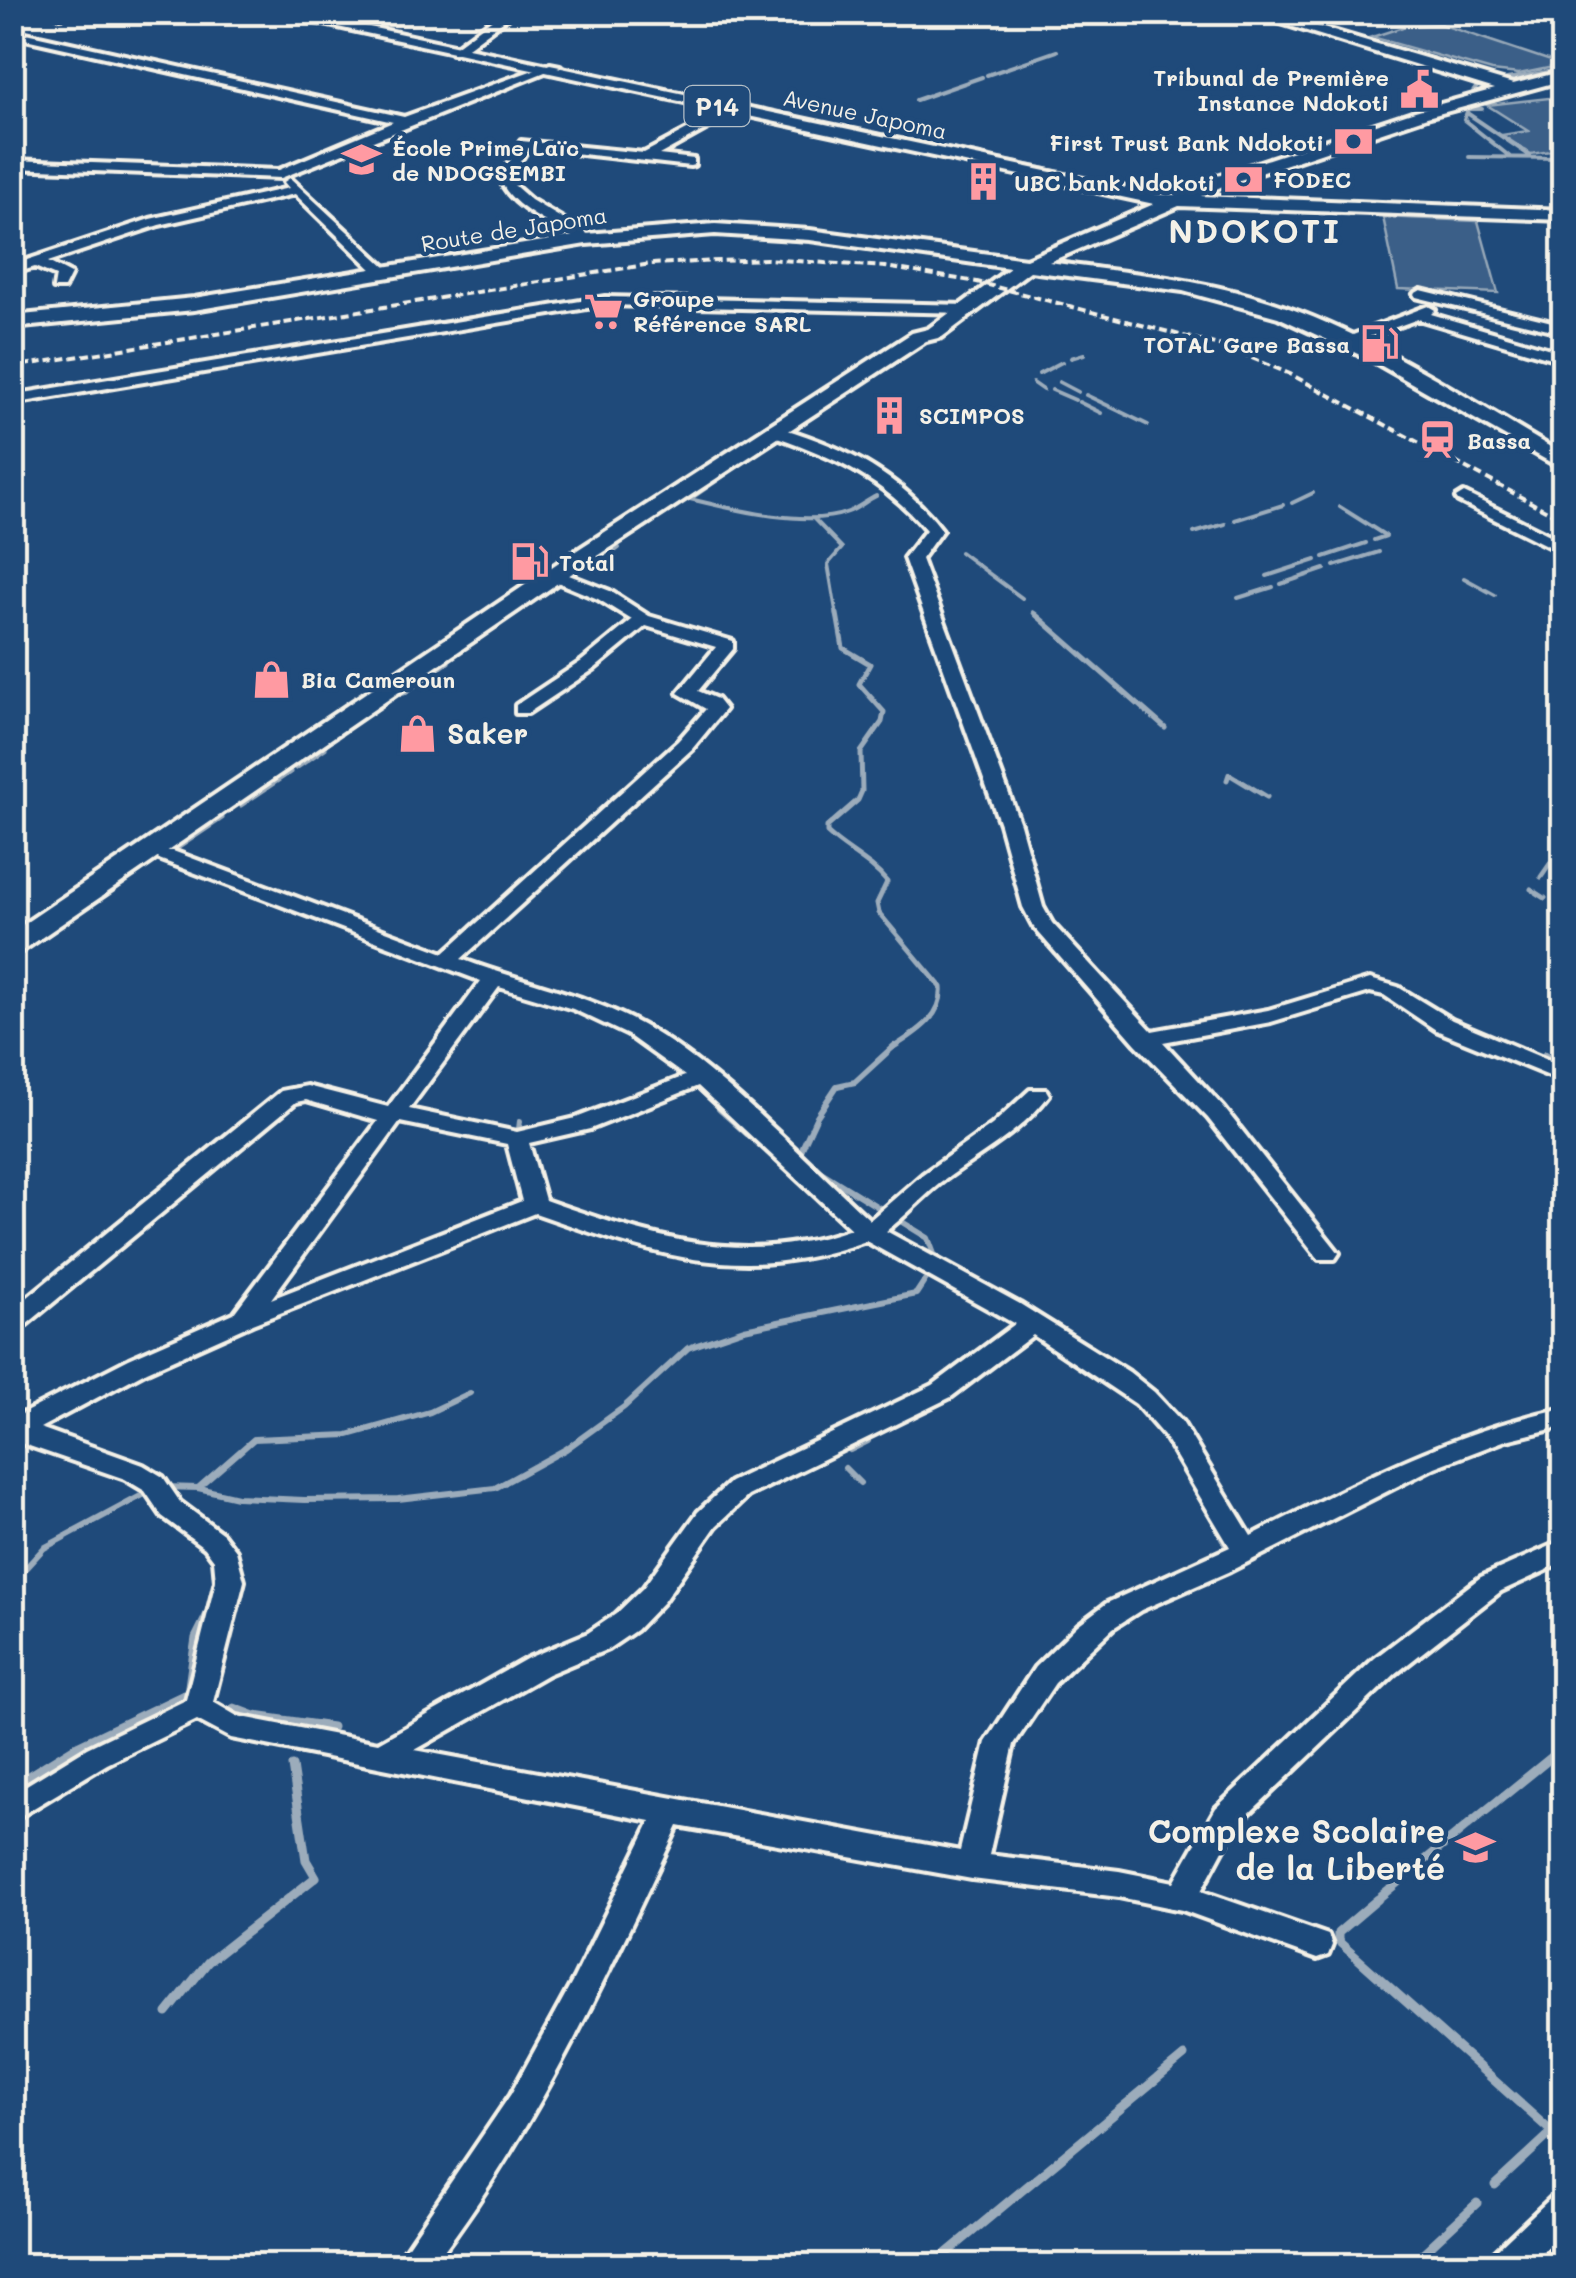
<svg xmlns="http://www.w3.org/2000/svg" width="1576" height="2278" font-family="Mali,sans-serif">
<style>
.green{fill:#3a5f88;stroke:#97a8b8;stroke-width:2.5}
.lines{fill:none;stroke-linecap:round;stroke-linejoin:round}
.stream-far3{stroke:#9cacbb;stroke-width:4}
.stream-far2{stroke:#9cacbb;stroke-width:5}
.stream-far1{stroke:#9cacbb;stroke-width:6}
.stream{stroke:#9cacbb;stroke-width:9}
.minor-casing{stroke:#f4f1e8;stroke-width:8}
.major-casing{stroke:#f4f1e8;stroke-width:8}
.minor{fill:#1f4a7a;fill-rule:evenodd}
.major{fill:#1f4a7a;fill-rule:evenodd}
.rail{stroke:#f4f1e8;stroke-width:4;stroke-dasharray:8 4;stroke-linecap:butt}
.labels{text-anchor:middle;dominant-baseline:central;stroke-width:9;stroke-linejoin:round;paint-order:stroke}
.far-poi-label{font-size:22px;font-weight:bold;fill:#f4f1e8;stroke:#1f4a7a;text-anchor:start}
.far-street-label{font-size:22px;fill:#f4f1e8;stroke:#1f4a7a}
.shield{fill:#1f4a7a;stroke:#b4bfc7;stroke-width:2.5}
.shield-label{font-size:25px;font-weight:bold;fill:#f4f1e8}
.poi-label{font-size:28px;font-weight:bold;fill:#f4f1e8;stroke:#1f4a7a;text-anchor:start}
.far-district-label{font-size:32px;font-weight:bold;letter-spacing:2.5px;fill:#f4f1e8;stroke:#1f4a7a}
.near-poi-label{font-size:32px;font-weight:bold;fill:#f4f1e8;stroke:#1f4a7a;text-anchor:end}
</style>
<rect width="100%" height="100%" fill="#1f4a7a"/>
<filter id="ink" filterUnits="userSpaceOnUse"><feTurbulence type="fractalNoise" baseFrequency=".01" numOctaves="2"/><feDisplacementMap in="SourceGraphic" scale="20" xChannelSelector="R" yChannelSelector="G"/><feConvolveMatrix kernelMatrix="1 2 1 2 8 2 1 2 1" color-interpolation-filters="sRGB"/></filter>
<g filter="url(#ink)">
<!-- green -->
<path class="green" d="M1440 24 1563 65 1519 74 1492 71 1372 37 1406 26Z
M1558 97 1563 100V154L1557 150 1531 154 1502 135 1528 131 1487 105Z
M1383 217 1478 221 1498 293 1398 289Z"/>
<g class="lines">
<!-- stream-far3 -->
<path class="stream-far3" d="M262 12 301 21
M339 21 414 36
M311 23 322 25
M345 30 391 40
M546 64 574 70
M581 72 797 116
M987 75 1057 51
M557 76 727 111
M1470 79 1478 85 1473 92
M1507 79 1564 69
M916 100 982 77
M1482 109H1468L1464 120 1509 156
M1467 113 1529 155
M803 118 1075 175
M1413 122 1449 111
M1349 132 1377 124
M1289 152 1348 132
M1469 157 1564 158
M204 175 247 179
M755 227H773
M681 297 745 298
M476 316 626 296
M420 325 474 317
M1071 358 1084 354
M1039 374 1062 362
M1059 382 1078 392
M1033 383 1043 390
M1052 390 1075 400
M12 394 34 391
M1086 395 1148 425
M1079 402 1101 413
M793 430 848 392
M767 446 690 499C732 509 807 528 848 512 858 508 866 501 876 496
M1292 503 1313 493
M1340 507 1386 536 1374 540
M814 519 842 548 828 564 837 617
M1235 520 1283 505
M1194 533 1225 524
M960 552 1022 598
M611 554 619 548
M1324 557 1366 543
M1334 566 1379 552
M1267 576 1316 560
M1464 578 1495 595
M1281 584 1325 569
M1238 598 1273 587
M1033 612 1038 617"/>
<!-- stream-far2 -->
<path class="stream-far2" d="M837 614 843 648 870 664 859 684 884 712 882 722 861 752 862 791 858 800 827 827V833C846 851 871 862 887 882L877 903 879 913 941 987C944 1018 913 1034 891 1049
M1035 614 1165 728
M404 693 448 662
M296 768 325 748
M1227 780 1229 774 1267 797
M241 805 290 772
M173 851 222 818
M1541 877 1550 864
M1531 889 1545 898"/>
<!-- stream-far1 -->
<path class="stream-far1" d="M1545 1054 1564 1065
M691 1081 715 1103
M719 1109 747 1134
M518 1137 520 1121
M803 1160 799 1155 817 1116 837 1086 855 1082 894 1046
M394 1252 517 1204
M850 1450 868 1441
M845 1468 860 1483
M164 1487 198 1488 237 1497 304 1500 398 1499 495 1488 566 1449 624 1407 688 1348 744 1329 916 1294 937 1262 928 1238 813 1167
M198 1488 254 1439 348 1435 430 1412 470 1393
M1195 1489 1206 1507
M1211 1515 1228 1550
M12 1583 44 1548 152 1490"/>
<!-- stream -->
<path class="stream" d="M234 1708 255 1716 332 1727
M12 1786 75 1747 188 1693 196 1638 210 1610
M1381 1896 1564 1747
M1378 1899 1338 1933V1941L1552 2132
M167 2013 208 1962 316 1877 306 1860 292 1766
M1495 2185 1564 2121
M931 2266 1184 2056
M1409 2266 1477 2203
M1536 2266 1564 2240"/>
<defs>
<path id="minor" d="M71 12 61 17 56 14 57 12Z
M339 12H354L329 21V17Z
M502 12H515L460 53H452V49Z
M12 30 404 117 550 64 560 66 281 178 12 168V160L279 170 393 122 12 36Z
M730 107 740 110 659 155 694 159V165L690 166 528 148 515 170 514 185 531 200 591 236V242H581C555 225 512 210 500 179L521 141 644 153Z
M290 178 389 270V276H379L295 194 159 225 48 262 71 274 64 288H54L56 276 35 267 12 274V265L150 219 289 188 284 182Z
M1421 290 1564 325V333L1416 297 1414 294Z
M605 297 968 305 975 309 968 313 605 305 12 404V395Z
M1428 306 1435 310 1431 314 1564 353V362L1418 319 1352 343 1340 340Z
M771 425C839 444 899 473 942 530L921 559 1020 824 1043 907 1052 923 1152 1031 1268 1010 1370 979 1398 987 1452 1020 1564 1067V1082L1436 1030 1384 995 1370 992 1271 1022 1163 1042 1224 1108 1339 1253 1335 1259H1319L1208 1118 1136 1044 1033 926 1023 907 1000 824 904 558 926 530C882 477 829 455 766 433L763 430Z
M1464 493 1564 542V554L1458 501 1456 498Z
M556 570 610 591 649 616 733 641V649L698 691 717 699 725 709 692 749 461 959C521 982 585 993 642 1025 719 1067 803 1159 870 1220L923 1174 992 1125 1030 1090H1046L1049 1095C1021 1133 976 1156 939 1184 920 1199 905 1217 886 1231L1020 1304 1129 1372 1154 1392 1182 1422 1251 1536C1352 1484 1451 1432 1564 1408V1426L1506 1440 1435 1467 1230 1571 1141 1610 1113 1628 1055 1683 1014 1744 989 1855 1119 1871 1174 1882 1216 1808 1375 1658 1481 1577 1564 1540V1562L1501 1591 1395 1674 1236 1826 1201 1891 1328 1935 1332 1945 1328 1955 1317 1959 1182 1910 1119 1897 972 1879 678 1826C606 1978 536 2131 432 2266H394L511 2094 574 1979 651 1821 231 1738 197 1720 107 1764 12 1821V1794L87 1748 186 1700 216 1581 214 1560 205 1548 162 1516 145 1491 125 1479 12 1440V1419L129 1359 234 1313 378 1121 306 1100 296 1102 21 1329 12 1331V1310L281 1091 307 1086 388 1107 481 981 159 859 156 855 159 851H173L444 953 678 741 706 709 678 693 716 647 646 626 594 669 528 713H516V705L582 661 632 620 598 599 550 579 548 575ZM499 987 573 1009 628 1035 685 1076 576 1118 517 1132 409 1109ZM698 1086 851 1229C741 1268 651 1237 545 1200L529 1143 590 1129ZM400 1122 507 1144 522 1201 271 1299ZM535 1213C655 1255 741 1286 866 1241L1015 1324 933 1385 730 1482 698 1512 643 1588 616 1614 588 1633 528 1658 378 1743 237 1716 213 1702 244 1581 236 1551 223 1534 180 1502 163 1477 143 1465 40 1428 147 1371 252 1324ZM1033 1335 1136 1404 1164 1436 1230 1547 1107 1603 1078 1625 1035 1667 986 1742 960 1851 415 1750 548 1674 608 1649 636 1630 663 1602 716 1526 748 1496 951 1397Z
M1564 2192V2231L1529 2266H1487L1492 2254 1552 2197Z"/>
<path id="major" d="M269 12H299L1159 195H1175L1193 184 1415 111 1495 89 1245 12H1269L1513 84 1564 71V80L1427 117 1225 185 1201 196 1564 210V220L1179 206 1049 262C1112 271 1176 276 1237 292 1355 322 1459 394 1564 455V470L1373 361 1278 317 1183 291 1030 271 942 337 926 341 584 565 22 951 12 953V932L568 556 912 333 928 329 1010 268 810 240 715 234 586 244 194 310 12 328V316L194 298 586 234 715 224 810 230 1026 259 1154 204Z"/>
</defs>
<!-- minor casing -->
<use href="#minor" class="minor-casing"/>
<!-- major casing -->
<use href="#major" class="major-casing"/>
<!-- minor -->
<use href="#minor" class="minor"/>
<!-- major -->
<use href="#major" class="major"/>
<!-- rail -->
<path class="rail" d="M12 367 651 264 766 259 885 267 977 282 1226 347 1290 374 1564 520"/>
</g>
</g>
<!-- icons -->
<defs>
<symbol id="civic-bare" viewBox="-9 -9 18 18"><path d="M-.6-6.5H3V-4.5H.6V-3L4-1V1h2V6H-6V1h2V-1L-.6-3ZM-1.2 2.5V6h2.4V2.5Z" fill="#ff9aa2" stroke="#1f4a7a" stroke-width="2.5" paint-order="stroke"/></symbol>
<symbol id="bank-bare" viewBox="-9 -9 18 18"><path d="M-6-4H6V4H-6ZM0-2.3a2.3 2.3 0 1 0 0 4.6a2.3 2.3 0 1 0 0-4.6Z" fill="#ff9aa2" stroke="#1f4a7a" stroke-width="2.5" paint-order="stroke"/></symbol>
<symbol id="school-bare" viewBox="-9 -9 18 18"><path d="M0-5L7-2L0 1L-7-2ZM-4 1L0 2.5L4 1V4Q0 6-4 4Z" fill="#ff9aa2" stroke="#1f4a7a" stroke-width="2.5" paint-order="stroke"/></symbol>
<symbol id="building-bare" viewBox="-9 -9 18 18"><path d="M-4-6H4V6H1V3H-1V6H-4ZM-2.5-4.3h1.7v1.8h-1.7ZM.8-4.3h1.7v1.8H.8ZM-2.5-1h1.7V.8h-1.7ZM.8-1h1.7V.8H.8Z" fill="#ff9aa2" stroke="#1f4a7a" stroke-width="2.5" paint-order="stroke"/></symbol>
<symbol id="supermarket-bare" viewBox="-9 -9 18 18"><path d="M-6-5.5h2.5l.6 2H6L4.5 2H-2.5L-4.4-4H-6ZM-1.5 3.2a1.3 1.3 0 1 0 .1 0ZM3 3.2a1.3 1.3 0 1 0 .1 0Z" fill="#ff9aa2" stroke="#1f4a7a" stroke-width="2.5" paint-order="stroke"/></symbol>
<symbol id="fuel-bare" viewBox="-9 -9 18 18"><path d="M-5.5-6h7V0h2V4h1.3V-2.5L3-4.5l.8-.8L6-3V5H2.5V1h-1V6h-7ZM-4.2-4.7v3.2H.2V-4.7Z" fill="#ff9aa2" stroke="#1f4a7a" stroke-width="2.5" paint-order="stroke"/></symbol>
<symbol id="station-bare" viewBox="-9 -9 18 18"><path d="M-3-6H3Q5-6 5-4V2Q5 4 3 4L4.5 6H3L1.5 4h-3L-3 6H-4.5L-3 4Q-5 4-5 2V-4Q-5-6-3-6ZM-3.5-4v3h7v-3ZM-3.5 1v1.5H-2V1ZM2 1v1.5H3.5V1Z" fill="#ff9aa2" stroke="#1f4a7a" stroke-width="2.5" paint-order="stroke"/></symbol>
<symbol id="shop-bare" viewBox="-9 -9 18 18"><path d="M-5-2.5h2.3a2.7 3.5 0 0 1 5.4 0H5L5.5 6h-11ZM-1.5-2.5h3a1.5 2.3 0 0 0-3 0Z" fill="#ff9aa2" stroke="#1f4a7a" stroke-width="2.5" paint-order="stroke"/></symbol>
</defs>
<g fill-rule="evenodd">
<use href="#civic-bare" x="1392" y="62" width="55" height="55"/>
<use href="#bank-bare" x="1326" y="114" width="55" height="55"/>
<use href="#school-bare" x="334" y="132" width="55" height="55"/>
<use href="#bank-bare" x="1216" y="152" width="55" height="55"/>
<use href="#building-bare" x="956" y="154" width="55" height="55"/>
<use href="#supermarket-bare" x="576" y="284" width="55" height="55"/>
<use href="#fuel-bare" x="1352" y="316" width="55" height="55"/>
<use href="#building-bare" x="862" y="388" width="55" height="55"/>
<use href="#station-bare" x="1410" y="412" width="55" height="55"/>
<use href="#fuel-bare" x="502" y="534" width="55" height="55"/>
<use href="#shop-bare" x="244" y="652" width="55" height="55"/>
<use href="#shop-bare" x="390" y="706" width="55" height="55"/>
<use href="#school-bare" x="1448" y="1820" width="55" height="55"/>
</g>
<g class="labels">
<!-- far-poi labels -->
<g class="far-poi-label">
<text x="1389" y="77" text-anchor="end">Tribunal de Première<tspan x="1389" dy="25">Instance Ndokoti</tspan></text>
<text x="1324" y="142" text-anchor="end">First Trust Bank Ndokoti</text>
<text x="392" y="147">École Prime Laïc<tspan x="392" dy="25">de NDOGSEMBI</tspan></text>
<text x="1273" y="179">FODEC</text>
<text x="1014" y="182">UBC bank Ndokoti</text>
<text x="633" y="298">Groupe<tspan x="633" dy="25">Référence SARL</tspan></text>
<text x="1350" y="344" text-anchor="end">TOTAL Gare Bassa</text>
<text x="919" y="415">SCIMPOS</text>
<text x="1467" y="440">Bassa</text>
<text x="559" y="562">Total</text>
<text x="301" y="679">Bia Cameroun</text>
</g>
<!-- far-street labels -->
<g class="far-street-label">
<text transform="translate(865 114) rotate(12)">Avenue Japoma</text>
<text transform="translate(514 229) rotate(-9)">Route de Japoma</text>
</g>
<!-- shield labels -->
<rect class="shield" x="684.5" y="86" width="65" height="40" rx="8"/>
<g class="shield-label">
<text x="717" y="106">P14</text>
</g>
<!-- poi labels -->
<g class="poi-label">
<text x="447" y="733">Saker</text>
</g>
<!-- far-district labels -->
<g class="far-district-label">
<text x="1255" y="230">NDOKOTI</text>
</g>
<!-- near-poi labels -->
<g class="near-poi-label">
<text x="1445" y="1830">Complexe Scolaire<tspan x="1445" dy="37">de la Liberté</tspan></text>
</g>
</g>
<!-- margin -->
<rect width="1576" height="2278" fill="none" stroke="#1f4a7a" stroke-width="50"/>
<rect x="25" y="25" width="1526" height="2228" fill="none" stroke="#f4f1e8" stroke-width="4" filter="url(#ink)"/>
</svg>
